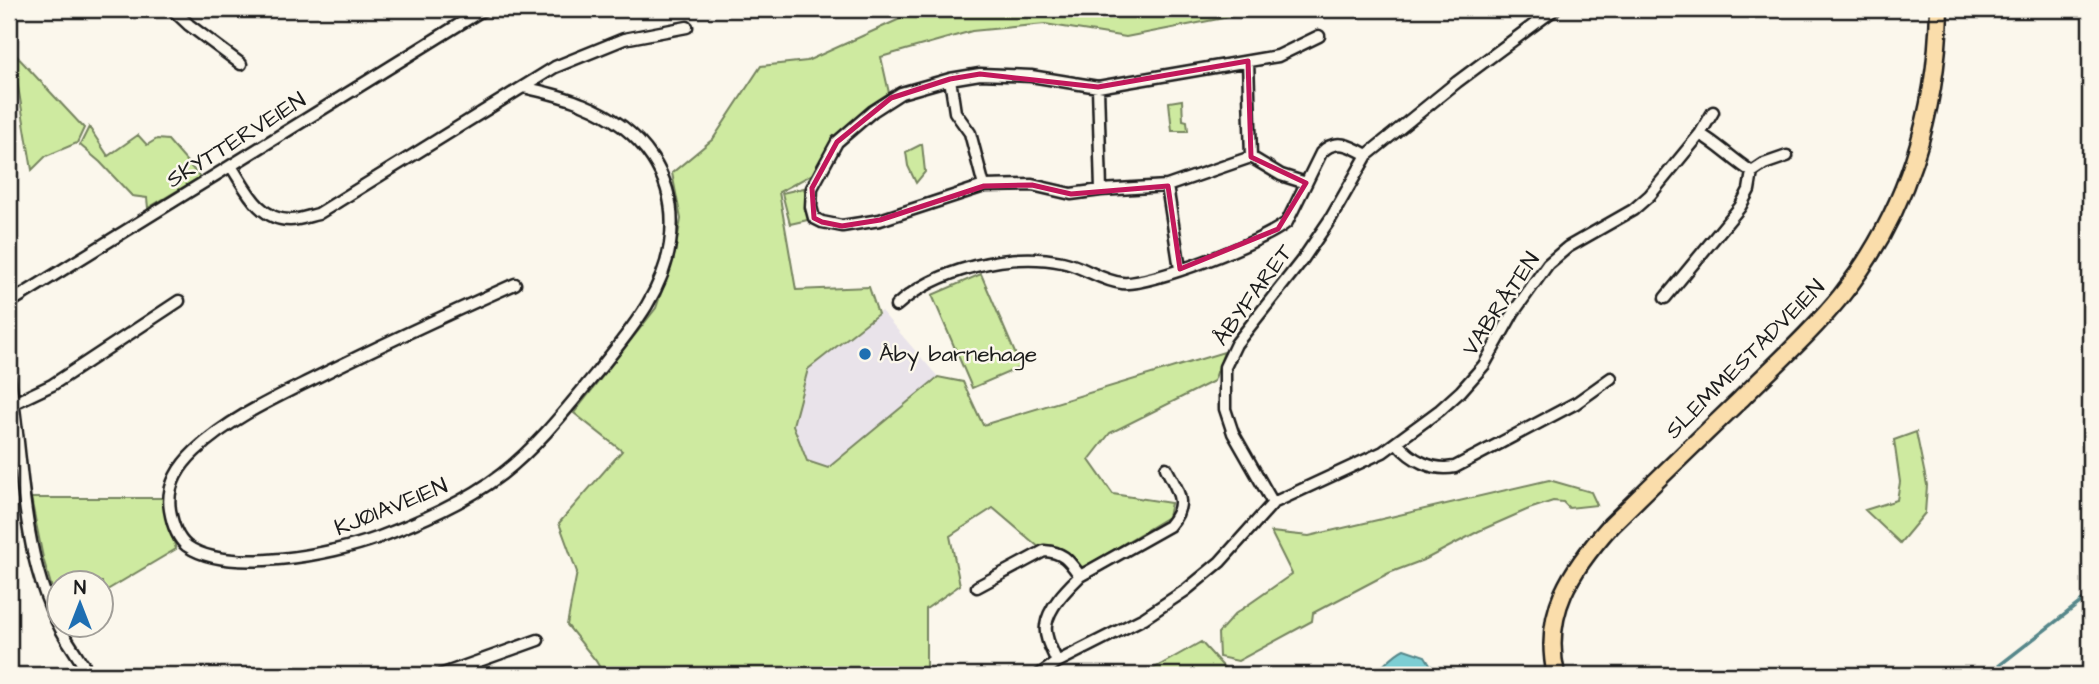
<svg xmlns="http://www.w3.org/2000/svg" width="2099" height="684" font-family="'Architects Daughter',sans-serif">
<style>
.built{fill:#e9e3ea}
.green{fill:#ceeaa0;stroke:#75835e;stroke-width:2}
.water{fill:#7dced3;stroke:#56878a;stroke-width:2}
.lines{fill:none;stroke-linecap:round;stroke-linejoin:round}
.stream{stroke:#56878a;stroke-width:3.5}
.minor-casing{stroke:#1c1c1c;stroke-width:15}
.primary-casing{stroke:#1c1c1c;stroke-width:21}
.minor{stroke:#fbf7ec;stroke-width:10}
.primary{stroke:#faddab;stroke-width:16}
.marked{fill:none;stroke:#c2185b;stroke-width:5;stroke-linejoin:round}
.poi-dot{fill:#1f6fb2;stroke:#fbf7ec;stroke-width:2.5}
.labels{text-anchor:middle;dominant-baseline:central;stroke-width:5;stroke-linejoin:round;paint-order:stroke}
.street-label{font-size:23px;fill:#1c1c1c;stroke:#fbf7ec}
.poi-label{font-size:23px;fill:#1c1c1c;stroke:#fbf7ec;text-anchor:start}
</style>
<rect width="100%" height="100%" fill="#fbf7ec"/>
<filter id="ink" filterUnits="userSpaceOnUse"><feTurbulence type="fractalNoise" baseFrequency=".0143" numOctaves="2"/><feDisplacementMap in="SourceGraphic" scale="14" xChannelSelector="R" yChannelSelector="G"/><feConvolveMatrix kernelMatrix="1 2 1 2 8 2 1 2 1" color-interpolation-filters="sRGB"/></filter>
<g filter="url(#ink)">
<!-- built -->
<path class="built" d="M881 311 938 377 828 468 807 461 793 425 808 369Z"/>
<!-- green -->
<path class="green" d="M902 9H1270L1126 37 1045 24 972 31 881 57 889 93 835 140 813 174 779 192 796 290 869 287 878 314 808 369 793 425 807 461 828 468 938 377 963 382 983 425 1224 352 1214 381 1110 433 1089 460 1113 494 1171 503 1168 517 1083 568C1068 551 1065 544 1041 549L993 508 950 536 960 585 926 609V675H604L596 661 567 625 577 572 559 523 622 451 574 413 656 308 675 252 681 219 672 173 713 139 761 66 807 61 902 18Z
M12 51 84 128 77 143 46 156 32 170Z
M1182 100 1183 120 1187 121 1188 131H1172L1169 102Z
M89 127 108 156 138 135 147 145 157 139 168 140 200 177 148 208 147 198 132 196 100 162 80 145Z
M922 144 925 172 916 183 908 166 906 152Z
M804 188 812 219 790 224 782 193Z
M981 274 1021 367 972 388 932 295Z
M1916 432 1927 485 1925 513 1900 543 1865 510 1897 500 1900 482 1894 440Z
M1549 480 1591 492 1597 505 1569 508 1563 502 1553 501 1529 509 1479 531 1426 559 1389 573 1313 613 1312 621 1238 661 1219 657 1218 633 1235 614 1292 574 1271 532 1309 536Z
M31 498H165V513L176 549 102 593V582H60L59 612 43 558Z
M1201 642 1231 675H1143L1144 674Z"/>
<!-- water -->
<path class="water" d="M1404 649 1425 656 1437 675H1372C1384 667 1391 655 1404 649Z"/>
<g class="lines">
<!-- stream -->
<path class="stream" d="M1987 675 2090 595"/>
<defs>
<path id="minor" d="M172 9 189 25 241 64
M1248 61 1251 157
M950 79 955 112 970 133 984 186
M1098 87 1101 190
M1700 134 1713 112
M231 166C246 189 259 220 290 220 299 220 309 216 318 214L555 67 624 39 687 27
M1306 183 1281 175 1251 157 1167 186 1101 190 1071 194 1032 185 984 186 880 220 842 226 822 222 814 218 811 207 812 188 837 142 873 111 901 93 950 79 980 74 1031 76 1098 87 1278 56 1319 36
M1167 186 1180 269
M515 284C448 314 381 345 315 378 273 399 229 419 195 451 178 467 166 486 170 510 172 522 177 538 187 546 228 575 333 554 377 538 419 522 466 502 502 474 539 445 568 407 598 371 628 333 663 294 670 244 680 178 642 128 582 104 564 96 543 92 524 87
M1665 298 1740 207 1749 190 1752 172
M9 303 484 9
M896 306C935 270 1009 251 1062 262 1083 266 1101 281 1122 283 1149 286 1266 241 1287 222L1321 153C1335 137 1351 146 1367 155
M9 375C26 468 18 569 73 649 79 658 84 668 92 675
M14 403 52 385 179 301
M1397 443C1412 461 1433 471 1455 467L1576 403 1611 378
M1273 503 1233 433 1225 409V367L1236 344 1303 259 1331 218 1367 155 1457 82 1555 9
M977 587 1044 551C1064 552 1069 561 1080 576
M1057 662C1053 652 1044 638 1046 626 1048 607 1068 588 1080 576L1169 526C1189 503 1178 492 1166 468
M440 675 538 640
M1039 675 1057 662 1144 618 1186 590 1220 562 1273 503 1383 452 1440 410 1461 391 1484 365 1513 313 1548 264 1568 247 1633 210 1650 195 1700 134C1719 145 1733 160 1752 172L1764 164 1787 156"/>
<path id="primary" d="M1556 675C1542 612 1571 570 1611 525 1654 483 1697 441 1741 399 1775 365 1811 333 1841 296 1907 213 1937 113 1939 9"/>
</defs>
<!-- minor casing -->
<use href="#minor" class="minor-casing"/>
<!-- primary casing -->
<use href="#primary" class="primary-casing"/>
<!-- minor -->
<use href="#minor" class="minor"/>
<!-- primary -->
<use href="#primary" class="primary"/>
</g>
</g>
<!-- marked area -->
<path class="marked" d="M1248 61 1251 157 1306 183 1278 229 1180 269 1168 186 1071 194 1032 185 984 186 880 220 842 226 822 222 814 218 812 188 837 142 891 98 950 79 980 74 1098 87Z"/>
<!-- markers -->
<circle class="poi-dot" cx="865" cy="354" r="7"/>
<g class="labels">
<!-- street labels -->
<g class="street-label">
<text transform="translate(236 140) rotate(-32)">SKYTTERVEIEN</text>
<text transform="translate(1253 295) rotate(-54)">ÅBYFARET</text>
<text transform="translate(1501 304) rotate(-56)">VABRÅTEN</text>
<text transform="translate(1745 359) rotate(-45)">SLEMMESTADVEIEN</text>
<text transform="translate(391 507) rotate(-22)">KJØIAVEIEN</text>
</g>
<!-- poi labels -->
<g class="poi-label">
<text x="879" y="354">Åby barnehage</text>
</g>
</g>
<!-- margin -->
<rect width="2099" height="684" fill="none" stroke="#fbf7ec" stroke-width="35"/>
<rect x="18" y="18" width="2064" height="649" fill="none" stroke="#1c1c1c" stroke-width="2.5" filter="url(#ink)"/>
<!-- north arrow -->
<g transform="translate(80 604)"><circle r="33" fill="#fbf7ec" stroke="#a29f99" stroke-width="2"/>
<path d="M0-5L12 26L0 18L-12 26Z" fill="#1f6fb2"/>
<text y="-10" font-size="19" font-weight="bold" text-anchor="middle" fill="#1c1c1c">N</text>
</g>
</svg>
